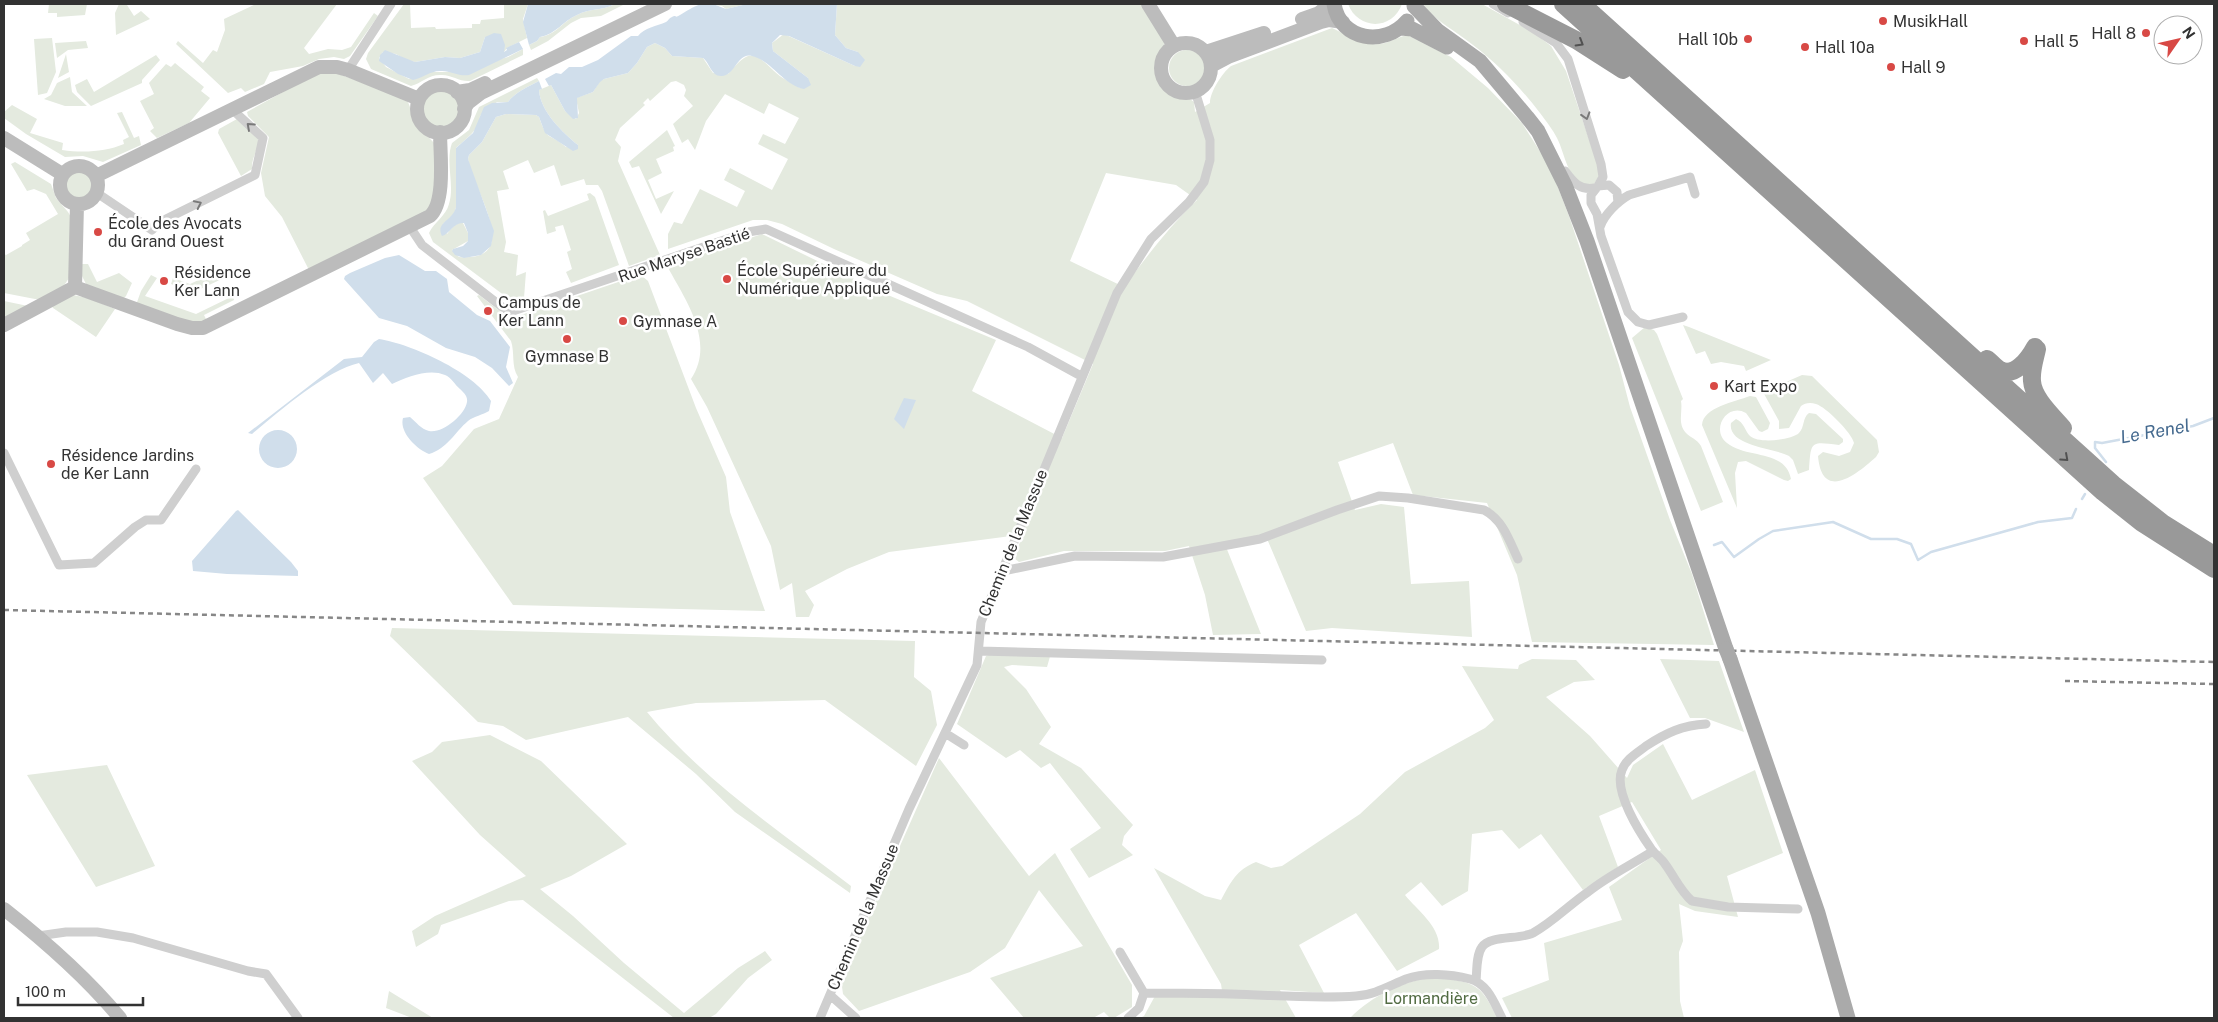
<svg xmlns="http://www.w3.org/2000/svg" width="2218" height="1022" font-family="'Public Sans',sans-serif">
<style>
.green{fill:#e4eadf;fill-rule:evenodd}
.water{fill:#d0deeb}
.lines{fill:none;stroke-linecap:round;stroke-linejoin:round}
.stream{stroke:#d0deeb;stroke-width:2.5}
.street{stroke:#cfcfcf;stroke-width:9}
.secondary{stroke:#bcbcbc;stroke-width:14}
.primary{stroke:#aaa;stroke-width:15}
.highway{stroke:#999;stroke-width:18}
.rail{stroke:#878787;stroke-width:2.5;stroke-dasharray:5 4;stroke-linecap:butt}
.primary-bridge{stroke:#aaa;stroke-width:15}
.oneway{stroke:#515151}
.oneway2{stroke:#797979}
.poi-dot{fill:#d84945;stroke:#fff;stroke-width:2}
.labels{text-anchor:middle;dominant-baseline:central;stroke-width:5;stroke-linejoin:round;paint-order:stroke}
.poi-label{font-size:16px;fill:#323232;stroke:#fff;text-anchor:start}
.street-label{font-size:16px;fill:#323232;stroke:#fff}
.park-label{font-size:16px;fill:#516b42;stroke:#fff}
.water-label{font-size:18px;font-style:italic;fill:#456a8f;stroke:#fff}
</style>
<rect width="100%" height="100%" fill="#fff"/>
<!-- green -->
<path class="green" d="M49 4H87L85 15 57 17V13H48Z
M119 4 127 5 134 16 141 11 150 19 116 35 115 13Z
M256 4H337L304 48 309 54 328 49 342 50 351 47 374 13 378 16 350 56 344 59 334 57 319 59 303 66 270 72 264 84 245 92 241 88 228 93 176 44 178 41 203 63 213 50 217 52 225 30 224 19Z
M404 4H418H410L411 28 435 27 436 29 472 28V24H480L481 20 504 18V4H528L523 19 527 38 507 48 504 52 485 37 480 52 460 58 445 57 415 62 406 60 396 54 383 52 379 58 386 67 409 79 431 72H453L508 57 523 49V55L470 81C460 82 452 75 442 75 429 74 422 83 411 86L371 69 366 59 368 53Z
M615 4H625L601 16 581 18 571 23 548 41 531 50 529 45 537 41 540 37C556 35 563 21 577 15 590 8 602 11 615 4Z
M708 4H747L726 9 722 6Z
M837 4H1143L1165 40C1162 61 1150 80 1175 94 1182 97 1188 97 1194 102L1195 112 1210 103C1210 92 1222 73 1231 66L1332 28C1349 36 1364 48 1385 43 1392 41 1399 37 1407 35L1451 57 1488 88 1522 123 1550 167 1569 216 1619 365 1630 407 1670 520 1692 574 1714 645 1532 642 1517 575 1487 503 1413 495 1393 443 1338 462 1355 510 1381 504 1404 507 1411 584 1469 581 1472 637 1332 628 1306 631 1265 534 1224 542 1261 634 1213 635 1205 595 1189 546 1165 551H1064L1019 562 1014 558 1020 542 1011 536 889 552 847 569 805 591 814 605 809 617H796L792 583 780 590 771 546 707 407 691 379C716 342 685 299 667 266L762 234 883 293 996 340 972 391 1062 438 1093 364 967 301 937 294 834 249 782 224 767 220H753L668 249V234L674 222 682 224 700 189 737 207 745 191 724 180 730 168 772 190 788 159 758 144 763 134 785 144 799 118 769 103 764 114 725 94 706 121 695 150 688 139 682 143 673 124 693 106 684 96 686 90 684 85 676 81 671 82 650 101 648 98 643 103 645 105 620 128 615 140 621 147 618 161 660 255 629 266 602 191 598 185H586L584 179 561 186 554 165 534 173 528 160 503 171 509 189 497 191 506 242 504 252 518 255 516 276 526 272 524 298 516 300 509 299 433 242 429 233C434 222 446 216 449 204 455 185 445 162 452 143L469 130 479 107 537 78 539 81C529 86 514 93 508 102H497L480 116C479 130 466 139 456 148V207L454 215 443 224 447 234C452 228 456 221 463 223L468 233V241L452 250 459 257C525 262 473 190 468 159L469 155 482 142 496 117 506 114 536 115 539 117C548 143 549 132 566 147L578 145C563 133 540 111 539 90L551 85 565 111 576 119 579 113 576 98 593 92 600 81 604 79 628 73 637 63 647 47 655 43 665 48 672 56 703 58 713 73 728 74C748 51 752 49 774 71 781 78 792 83 800 88L808 78 773 51 772 43 784 34 855 66 858 52 846 48 835 35ZM1106 173 1176 185 1197 200C1169 227 1147 256 1124 287L1070 261Z
M1348 4H1402C1392 31 1358 30 1348 4Z
M1423 4H1482L1534 33 1551 46 1566 71 1599 169V176L1594 184C1568 189 1566 155 1557 138 1553 130 1546 121 1540 113 1521 88 1498 64 1473 45 1456 31 1436 22 1423 4Z
M52 38 56 72 47 93 38 95 34 39Z
M86 41 88 48 68 50 57 58 55 43Z
M1169 68a18 18 0 1 1 36 0a18 18 0 1 1-36 0Z
M66 54 69 72 58 78Z
M156 55 160 60 142 80V83L91 106 77 92 75 85 87 79 94 92Z
M175 63 204 87 201 91 210 98 189 123 157 138 150 131 154 128 140 101 154 94 149 83 166 64 171 67Z
M319 72 339 74 401 97 408 102 417 125 436 145V199L432 208 309 270 282 217 265 196 261 173 269 137 248 116 247 112Z
M70 77 72 92 87 106H65L44 99 51 95 57 83Z
M422 109a19 19 0 1 1 38 0a19 19 0 1 1-38 0Z
M12 105 37 119 30 133 63 143 62 150C83 153 105 152 124 144L123 140 129 137 117 113 122 112 134 138 139 136 141 145 103 162 83 156 65 157 26 134 4 118V112Z
M237 119 258 137C260 148 251 157 252 169L241 176 218 133 219 129Z
M667 130 675 146 673 147 674 151 656 159 662 173 648 180 656 199 674 191 661 214 639 166 632 168 629 162Z
M15 162 51 184 56 198 68 212 71 217 69 278 63 287 41 299H35L4 293V254L6 255 22 246V245L30 240 26 233 58 214 46 194 34 189 27 191 11 164Z
M63 185a15 15 0 1 1 30 0a15 15 0 1 1-30 0Z
M590 193 595 197 619 265 571 283 566 272 572 269 567 252 571 250 563 225 555 227 556 231 547 234 543 211 545 210 548 216 589 200 587 194Z
M81 264H88L97 282 119 273 132 283 126 296 122 300 87 286 81 274Z
M220 270 224 278 194 292 171 284 173 278 190 284Z
M151 275 157 278 145 296 196 314 233 296 234 300 204 315 207 321 199 324 136 305 141 291Z
M636 276H642L648 281 696 408 726 477 730 512 765 611 513 605 423 478 442 466 474 429 499 419 518 377C511 366 515 353 511 341L477 296 479 295 501 312 518 316Z
M73 295 88 298 115 309 96 337 53 308 52 306Z
M4 301 28 306 4 318Z
M1683 325 1689 327 1771 360 1746 371 1744 366 1721 362 1711 364 1705 351 1696 354Z
M1645 327 1654 330 1657 334 1683 399 1681 401C1683 412 1677 423 1686 433 1691 438 1697 439 1701 446L1723 502 1701 511 1632 338Z
M1802 375 1812 376 1877 440 1879 452 1876 457C1856 475 1822 502 1818 456L1823 452 1839 456 1850 452 1854 443C1852 433 1826 407 1816 404 1810 402 1805 403 1801 406L1789 428 1779 429V421L1763 392Z
M1750 396 1756 397 1770 423 1768 429 1762 432 1759 431 1746 413C1727 402 1710 430 1727 443 1747 459 1785 449 1791 479L1788 481 1784 480 1746 461 1738 462 1735 473 1737 508 1702 425C1703 407 1735 402 1750 396Z
M1809 413 1816 414 1843 439V442L1839 445C1810 441 1811 441 1809 470L1798 474 1793 460 1789 456C1775 448 1727 446 1731 423L1736 419C1744 422 1745 431 1750 436 1759 444 1791 440 1799 433 1805 427 1802 418 1809 413Z
M392 628 915 641 914 677 931 691 937 725 916 766 825 700 696 703 647 712C704 781 781 832 851 886L850 893 735 812 696 774 628 717 526 740 503 726 478 722 390 636Z
M997 651 1051 653 1047 667 1012 665 1004 667 1026 689 1051 727 1039 744 1081 768 1133 825 1124 836 1122 845 1133 855 1089 878 1070 849 1101 828 1050 763 1041 768 1020 750 1006 758 957 724 986 656Z
M1532 659 1576 660 1595 680 1574 682 1546 697 1590 736 1627 778 1633 765 1663 744 1692 800 1755 770 1783 853 1727 876 1738 917 1695 911 1679 904 1683 941 1679 952 1680 1001 1684 1018H1512L1502 998 1549 980 1544 943 1622 920 1609 887 1661 850 1632 802 1599 816 1618 867 1583 890 1541 834 1519 849 1502 830 1472 834 1468 891 1442 906 1421 882 1405 895C1418 911 1441 927 1439 949L1397 971 1356 913 1299 945 1324 993 1280 990 1296 1018H1140L1144 1016 1155 996 1223 997 1221 984 1154 868 1205 896 1221 900C1231 882 1236 870 1256 862L1271 868 1282 866 1360 814 1405 772 1485 728 1494 720 1462 666 1518 669 1519 665Z
M1660 659 1719 661 1744 732 1705 718H1690Z
M490 735 541 761 627 844 571 876 540 889 573 916 624 963 684 1013 738 968 765 951 772 960 748 978 716 1014 709 1018H674L523 900 509 901 441 925 438 934 416 947 412 931 435 916 526 876 480 835 412 761 432 752 442 742Z
M939 758 1029 876 1055 853 1132 985V1007L1114 1018H1110L1104 1012 1093 1018H1024L990 978 1083 946 1039 890 1005 948 970 972 859 1011 843 994 841 979Z
M107 765 155 866 96 887 27 775Z
M1435 977C1473 983 1480 981 1497 1018H1350C1373 995 1403 981 1435 977Z
M389 991 433 1018H412L386 1008Z"/>
<!-- water -->
<path class="water" d="M528 4H615C602 11 590 8 577 15 563 21 556 34 540 37L537 41 529 45 523 22Z
M701 4H713L726 9 747 4H837L835 35 846 48 858 52 865 60 860 67 855 66 789 36 780 35 772 43 773 51 808 78 811 85 804 89C783 85 772 61 752 56 737 52 735 77 721 76 711 76 710 63 703 58L672 56 665 48 655 43 647 47 637 63 628 73 604 79 600 82 593 92 577 98 578 118 573 119 565 111 551 85 549 86 545 79 556 73 561 74 569 67H582L598 60 631 36H638C644 28 657 26 666 22 668 21 669 18 672 17 677 14 674 19 680 15 687 11 692 7 701 4Z
M494 33 501 34 505 45 504 52 507 50 506 48 519 42 523 49 469 75C459 77 450 70 440 71 430 71 423 78 413 80L398 74 379 61 380 55 385 50 415 62 445 57 460 58 480 52 485 37Z
M539 81 542 89 539 90C540 111 563 133 578 145V149L573 151 545 133 539 117 536 115 506 114 496 117 482 142 469 155 468 159 494 231 491 246 481 255 464 258 455 255 452 251 453 249 463 246 468 241V233L464 223C453 222 451 233 442 236 435 222 453 221 456 207V148L473 133 484 107 492 103 508 102C514 93 529 86 539 81Z
M399 255 425 271H436L447 279 449 292 477 315 490 321 510 347 506 367 513 383 509 386 492 368 475 357 446 348 407 326 379 318 344 279 345 276 350 273 385 258Z
M379 339C411 344 474 372 491 401L489 411C483 415 474 416 468 421 455 432 447 449 429 454 416 449 399 432 403 418L410 417C416 422 421 429 429 431 442 434 465 415 467 402 468 396 463 392 460 389 455 385 451 377 445 375 429 368 407 377 392 384L383 373 373 383 359 363C327 370 278 412 252 434L248 433 344 359 362 357 374 342Z
M904 398 916 400 904 429 894 419Z
M259 449a19 19 0 1 1 38 0a19 19 0 1 1-38 0Z
M238 510 291 562 298 571V576L227 574 193 571 192 561 236 511Z"/>
<g class="lines">
<!-- stream -->
<path class="stream" d="M2106 462 2095 448V442L2102 443 2193 426 2214 418
M2082 499 2085 494
M1714 545 1722 542 1734 557 1759 539 1773 531 1833 522 1871 539H1897L1911 544 1918 560 1931 552 2038 522 2072 518 2076 509"/>
<!-- street -->
<path class="street" d="M1493 4 1508 13
M1523 22 1556 43 1568 59 1601 164 1603 177 1598 186
M348 70 391 4
M1565 171C1573 182 1580 191 1595 188
M97 193 152 230 162 221 255 175 263 138 235 112
M1618 203 1617 192 1609 185 1598 186 1591 195V203L1597 214 1601 236 1628 312 1638 322 1649 325 1683 317
M410 227 422 245 506 310 513 311 748 232 766 229 1028 347 1081 376
M1600 227C1604 215 1618 201 1629 195L1690 177 1695 194
M4 453 59 565 94 563 135 527 146 520H161L196 469
M1003 571 1075 556 1163 557 1260 539 1337 510 1379 496 1408 498 1484 510C1503 520 1509 540 1518 559
M979 651 1322 660
M1706 724C1683 725 1666 733 1646 746 1637 753 1626 759 1622 770 1613 791 1640 833 1652 850 1656 855 1662 859 1665 864 1674 876 1681 892 1692 901L1728 907 1798 909
M945 733 964 745
M38 936 66 932H97L133 938 248 971 266 974 298 1018
M1120 952 1144 993
M1476 981C1477 972 1476 955 1482 947 1490 935 1519 940 1533 933 1553 922 1569 905 1588 892 1608 876 1631 865 1653 851
M830 995 856 1018
M820 1018 909 809 977 665 981 622 1117 293 1151 239 1189 202 1204 182 1210 160V140L1195 91
M1128 1018 1139 1008 1144 993C1173 993 1202 993 1231 994 1272 995 1315 999 1356 996 1374 995 1389 986 1406 979 1425 972 1450 974 1470 979 1488 984 1494 1003 1502 1018"/>
<!-- secondary -->
<path class="secondary" d="M1148 4 1174 46
M1302 19 1319 13 1330 4
M1161 68a25 25 0 1 1 50 0a25 25 0 1 1-50 0Z
M1206 52 1264 33
M1211 66 1228 57 1321 22 1329 20 1343 22
M417 109a24 24 0 1 1 48 0a24 24 0 1 1-48 0Z
M457 92 470 90 485 83
M464 109 468 103 481 93 665 4
M4 138 62 174
M60 185a19 19 0 1 1 38 0a19 19 0 1 1-38 0Z
M96 176 319 67H337L348 70 419 99
M75 287 177 324 192 328H203L430 216C446 202 440 153 440 132
M75 287 77 204
M4 325 75 287
M4 909C46 942 86 977 120 1018"/>
<!-- primary -->
<path class="primary" d="M1334 4C1340 41 1385 47 1407 21
M1414 6 1437 30 1480 61 1527 117 1538 131 1565 185 1587 241 1726 649
M1401 28 1412 29 1447 47
M1730 659 1818 913 1848 1018"/>
<!-- highway -->
<path class="highway" d="M1506 4 1576 40 1623 70
M1563 4 2103 492 2142 523 2214 569
M1582 4 2113 484 2164 524 2214 555
M2037 349C2035 359 2031 370 2032 381 2033 398 2052 415 2063 428
M1987 359C1991 362 1995 367 2000 370 2015 378 2029 358 2035 347"/>
<!-- rail -->
<path class="rail" d="M4 610 2214 662
M2065 681 2214 684"/>
<!-- primary-bridge -->
<path class="primary-bridge" d="M1726 649 1730 659"/>
</g>
<!-- one-way arrows -->
<defs><path id="oneway-chevron" d="M-2-3.5L2.5 0L-2 3.5" fill="none" stroke-width="1.6" stroke-linecap="round" stroke-linejoin="round" transform="scale(1.25)"/></defs>
<g class="oneway">
<use href="#oneway-chevron" transform="translate(1580 43) rotate(31)"/>
<use href="#oneway-chevron" transform="translate(2065 458) rotate(42)"/>
</g>
<g class="oneway2">
<use href="#oneway-chevron" transform="translate(1586 116) rotate(73)"/>
<use href="#oneway-chevron" transform="translate(250 126) rotate(-138)"/>
<use href="#oneway-chevron" transform="translate(198 204) rotate(-26)"/>
</g>
<!-- markers -->
<g class="poi-dot">
<circle cx="1883" cy="21" r="5"/>
<circle cx="2146" cy="33" r="5"/>
<circle cx="1748" cy="39" r="5"/>
<circle cx="2024" cy="41" r="5"/>
<circle cx="1805" cy="47" r="5"/>
<circle cx="1891" cy="67" r="5"/>
<circle cx="98" cy="232" r="5"/>
<circle cx="727" cy="279" r="5"/>
<circle cx="164" cy="281" r="5"/>
<circle cx="488" cy="311" r="5"/>
<circle cx="623" cy="321" r="5"/>
<circle cx="567" cy="339" r="5"/>
<circle cx="1714" cy="386" r="5"/>
<circle cx="51" cy="464" r="5"/>
</g>
<g class="labels">
<!-- poi labels -->
<g class="poi-label">
<text x="1893" y="21">MusikHall</text>
<text x="2136" y="33" text-anchor="end">Hall 8</text>
<text x="1738" y="39" text-anchor="end">Hall 10b</text>
<text x="2034" y="41">Hall 5</text>
<text x="1815" y="47">Hall 10a</text>
<text x="1901" y="67">Hall 9</text>
<text x="108" y="223">École des Avocats<tspan x="108" dy="18">du Grand Ouest</tspan></text>
<text x="737" y="270">École Supérieure du<tspan x="737" dy="18">Numérique Appliqué</tspan></text>
<text x="174" y="272">Résidence<tspan x="174" dy="18">Ker Lann</tspan></text>
<text x="498" y="302">Campus de<tspan x="498" dy="18">Ker Lann</tspan></text>
<text x="633" y="321">Gymnase A</text>
<text x="567" y="356" text-anchor="middle">Gymnase B</text>
<text x="1724" y="386">Kart Expo</text>
<text x="61" y="455">Résidence Jardins<tspan x="61" dy="18">de Ker Lann</tspan></text>
</g>
<!-- street labels -->
<g class="street-label">
<text transform="translate(684 255) rotate(-19)">Rue Maryse Bastié</text>
<text transform="translate(1013 543) rotate(-68)">Chemin de la Massue</text>
<text transform="translate(863 917) rotate(-67)">Chemin de la Massue</text>
</g>
<!-- park labels -->
<g class="park-label">
<text x="1431" y="998">Lormandière</text>
</g>
<!-- water labels -->
<g class="water-label">
<text transform="translate(2155 431) rotate(-10)">Le Renel</text>
</g>
</g>
<!-- border -->
<rect width="2218" height="1022" fill="none" stroke="#323232" stroke-width="10"/>
<!-- north arrow -->
<g transform="translate(2178 40) rotate(56)"><circle r="24" fill="#ffffff" stroke="#adadad"/>
<path d="M0-4L9 19L0 12L-9 19Z" fill="#d84945"/>
<text y="-8" font-size="14" font-weight="bold" text-anchor="middle" fill="#323232">N</text>
</g>
<!-- scale -->
<path d="M18 997v8h125v-8" fill="none" stroke="#323232" stroke-width="2.5"/>
<text x="25" y="997" font-size="15" fill="#323232" stroke="#ffffff" stroke-width="4" paint-order="stroke">100 m</text>
</svg>
